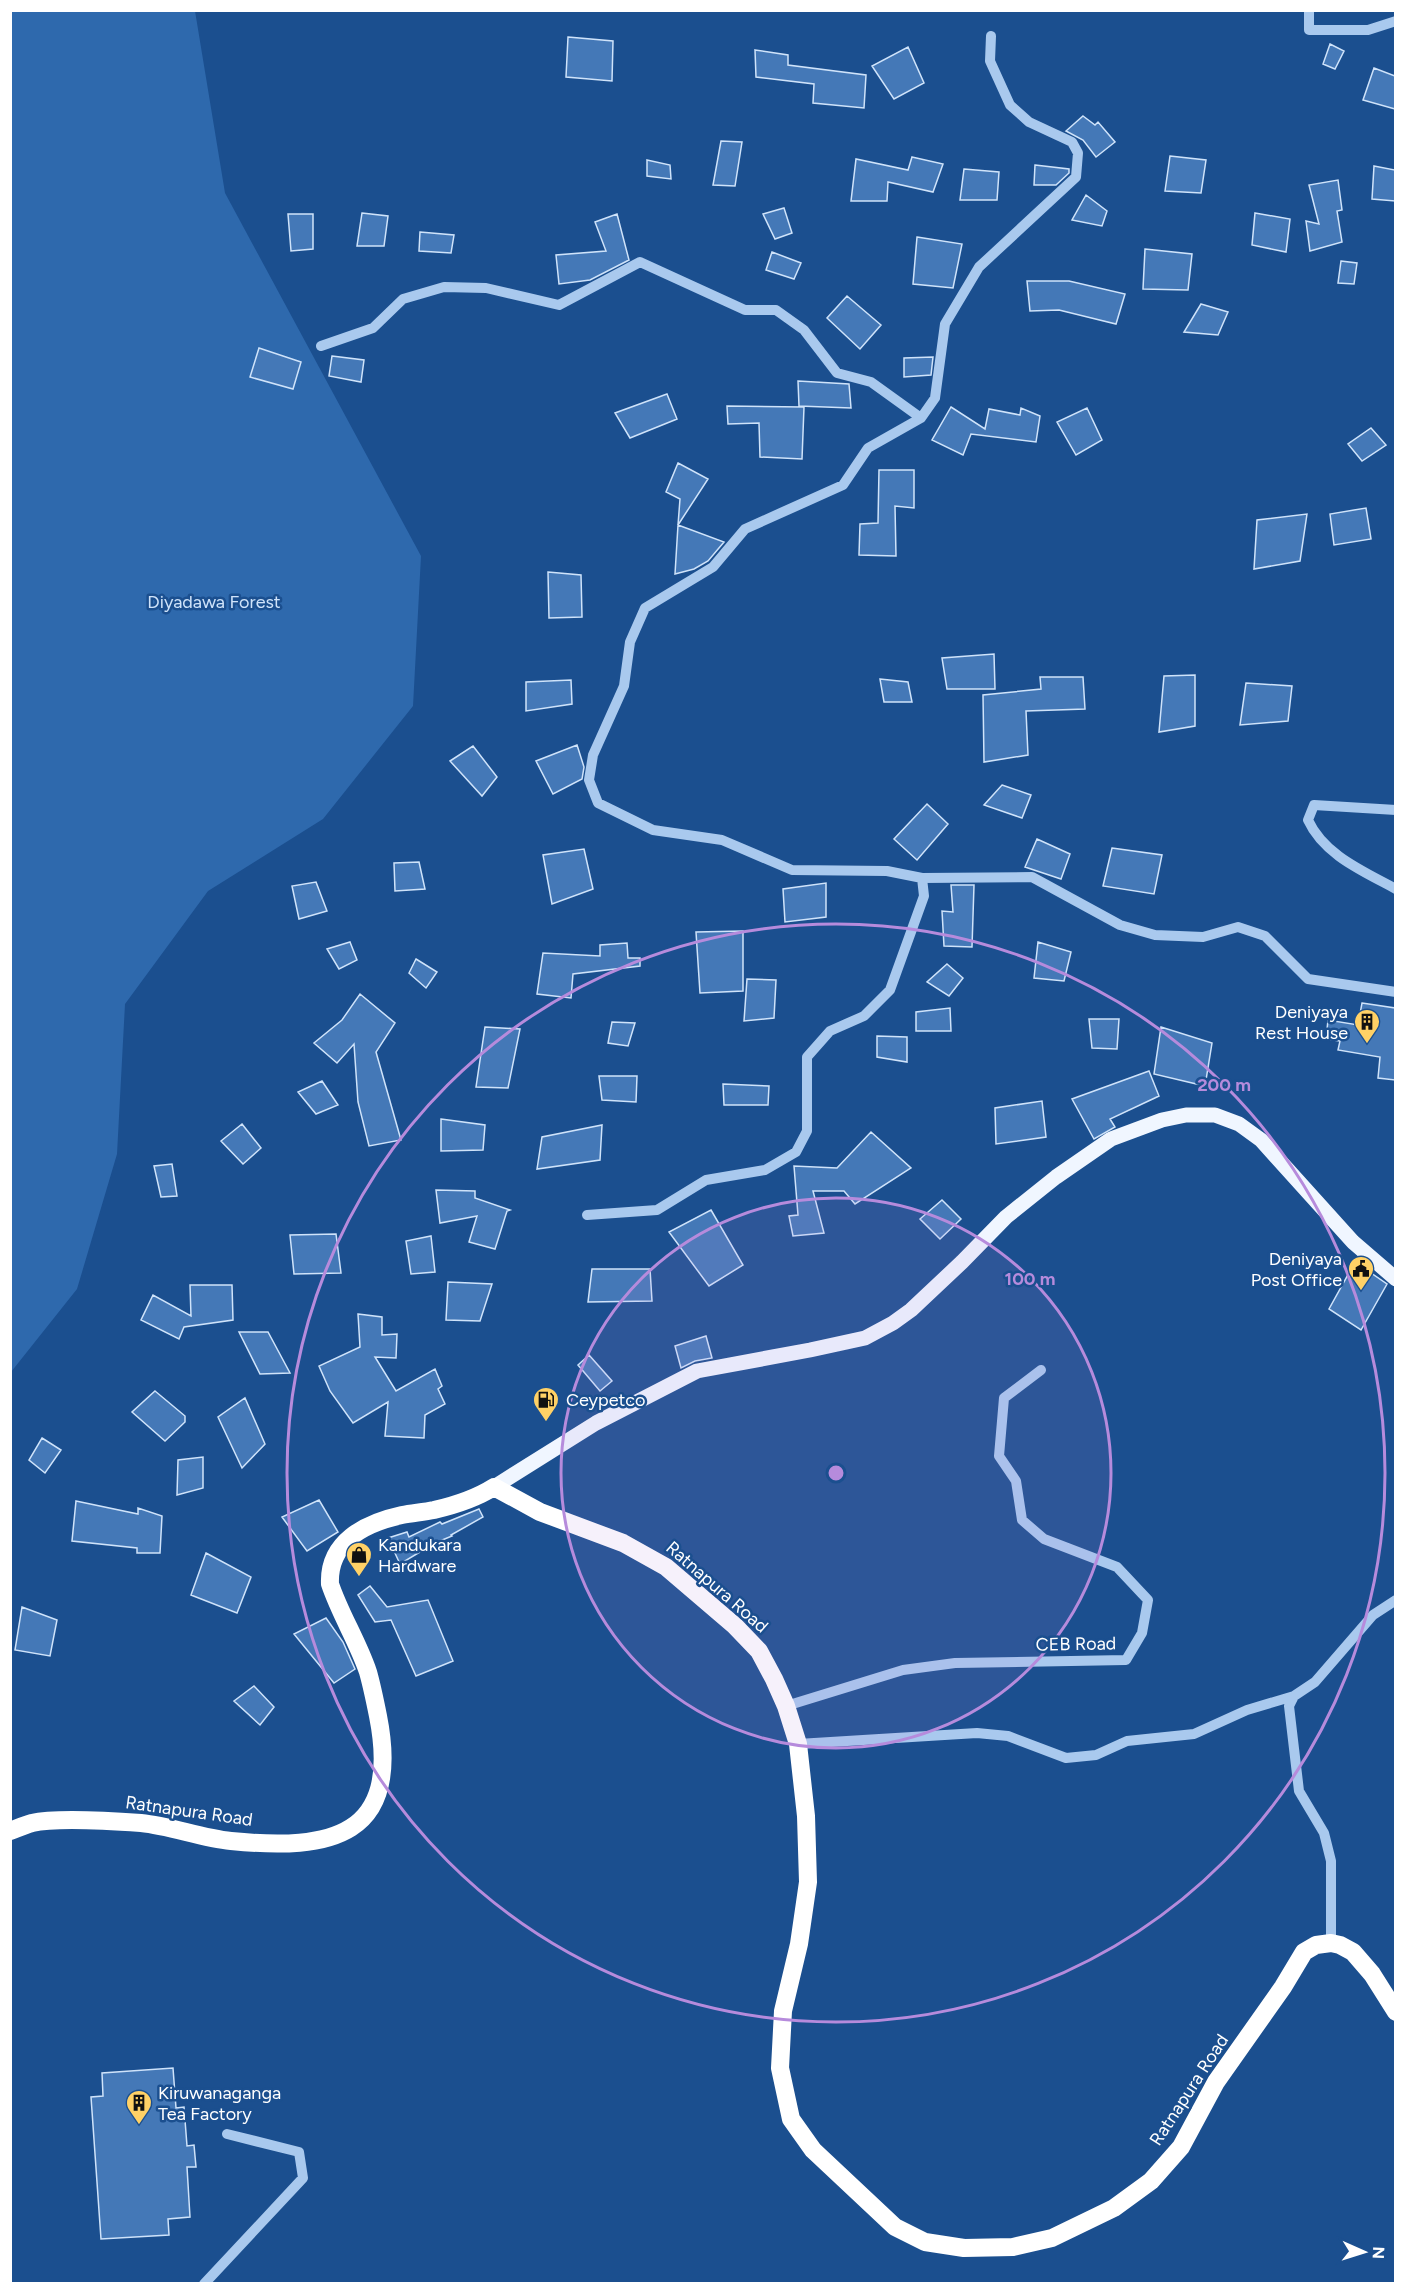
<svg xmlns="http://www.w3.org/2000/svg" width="1406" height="2294" font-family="Figtree,sans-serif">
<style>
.green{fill:#2e69ad}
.building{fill:#4478b7;stroke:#cfe3fa;stroke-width:1.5}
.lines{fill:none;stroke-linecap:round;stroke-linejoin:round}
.minor{stroke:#a9c9ee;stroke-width:10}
.major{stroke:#f0f6ff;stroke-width:15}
.highway{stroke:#fff;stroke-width:18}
.ring{fill:none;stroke:#b68bdc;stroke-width:3}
.labels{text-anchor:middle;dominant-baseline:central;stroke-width:5;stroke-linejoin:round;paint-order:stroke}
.park-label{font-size:18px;fill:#cfe3fa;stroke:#1b4f8f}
.poi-label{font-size:18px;fill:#fff;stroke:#1b4f8f;text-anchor:start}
.street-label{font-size:18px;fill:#fff;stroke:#1b4f8f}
.centre{fill:#b68bdc;stroke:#1b4f8f;stroke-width:3}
.ring-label{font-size:18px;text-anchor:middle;font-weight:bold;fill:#b68bdc;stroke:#1b4f8f;stroke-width:5;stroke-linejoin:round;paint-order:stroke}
</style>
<rect width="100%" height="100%" fill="#1b4f8f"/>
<!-- green -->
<path class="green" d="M11 11H195L225 193 421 556 413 706 323 819 208 891 125 1004 117 1154 77 1289 11 1372Z"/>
<!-- building -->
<path class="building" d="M568 37 613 41 612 81 566 77Z
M1330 44 1344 51 1335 69 1323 64Z
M908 47 924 83 894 99 872 66Z
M755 50 788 55V65L866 75 864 108 813 103 814 84 756 77Z
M1374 68 1395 76V109L1363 100Z
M1083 116 1095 125 1098 122 1115 142 1096 157 1083 140 1066 131Z
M721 141 742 142 735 186 713 185Z
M1170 156 1206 160 1201 193 1165 191Z
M912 157 943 164 933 192 888 182 887 201H851L856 159 908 170Z
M647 160 670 165 671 179 647 176Z
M1035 165 1069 169V173L1056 185H1034Z
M1374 166 1395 170V201L1372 199Z
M964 169 999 172 997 200H960Z
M1338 180 1342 210 1337 211 1342 242 1310 251 1306 221 1319 224 1309 185Z
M1086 195 1107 211 1102 226 1072 220Z
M784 208 792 233 775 239 763 214Z
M362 213 388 216 384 246H357Z
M1255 213 1290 219 1286 252 1252 245Z
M288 214H313V249L291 251Z
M617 214 629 260 590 280 559 284 556 255 606 251 595 222Z
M420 232 454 235 451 253 419 251Z
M917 237 962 244 953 288 913 284Z
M1145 249 1192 254 1188 290 1143 289Z
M772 252 801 263 794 279 766 270Z
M1341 261 1357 263 1354 284 1338 283Z
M1027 281H1069L1125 294 1116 324 1059 310 1030 311Z
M847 296 881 325 860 349 827 318Z
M1201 304 1228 312 1218 335 1184 332Z
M259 348 301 362 293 389 250 377Z
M332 356 364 360 361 382 329 376Z
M933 357 931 375 904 377V358Z
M798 381 849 384 851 408 799 406Z
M667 394 677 419 630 438 615 413Z
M727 406 804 407 802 459 760 457 759 423 728 424Z
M951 407 985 429 989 409 1020 415 1021 408 1040 416 1036 442 971 434 963 455 932 440Z
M1087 408 1102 440 1076 455 1057 422Z
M1371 428 1386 445 1362 461 1348 444Z
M678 463 708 479 678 525 680 499 666 492Z
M879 470H914V508L895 506 896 556 859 555 860 524 878 523Z
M1366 508 1371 539 1334 545 1330 514Z
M1307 514 1300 561 1254 569 1257 520Z
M678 525 724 542 708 561 694 569 675 574Z
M548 572 581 575 582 617 549 618Z
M994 654 995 689H947L942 658Z
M1195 675V726L1159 732 1164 676Z
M1040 677H1083L1085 709 1026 711 1028 755 984 762 983 695 1041 689Z
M880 679 908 682 912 702H884Z
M571 680 572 704 526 711V682Z
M1246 683 1292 686 1288 721 1240 725Z
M577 745 584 767 582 779 553 794 536 761Z
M473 746 497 777 482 796 450 761Z
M1002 785 1031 795 1022 818 984 805Z
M927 804 948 824 917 860 894 839Z
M1037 839 1070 854 1061 879 1025 867Z
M1112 848 1162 855 1154 894 1103 886Z
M584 849 593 889 552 904 543 855Z
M419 862 425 889 395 891 394 863Z
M316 882 327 911 299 919 292 886Z
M826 883V917L785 922 783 889Z
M951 885H974L972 947 944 946 942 911 953 912Z
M743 931V991L700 993 696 932Z
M350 942 357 960 339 969 327 949Z
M1038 942 1071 952 1064 981 1034 978Z
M627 943 628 958H640V966L573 974 571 998 537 994 543 953 600 956V945Z
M416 959 437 972 426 988 409 973Z
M947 964 963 978 949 996 927 982Z
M747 979 776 980 774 1018 744 1021Z
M360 994 395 1023 376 1052 401 1140 369 1146 358 1102 354 1044 337 1063 314 1043 342 1020Z
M1362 1003 1395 1008V1080L1378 1078 1380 1057 1338 1050 1340 1041 1326 1039 1328 1020 1358 1025Z
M950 1008 951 1031H916V1012Z
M1089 1019H1119L1117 1049 1092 1048Z
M612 1022 635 1023 628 1046 608 1043Z
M485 1027 520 1029 508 1088 476 1087Z
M1161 1027 1212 1043 1205 1086 1154 1074Z
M877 1036 907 1037V1062L877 1057Z
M1149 1071 1159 1096 1110 1119 1115 1127 1094 1139 1072 1099Z
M599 1076H637L636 1102 602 1100Z
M322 1081 338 1105 316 1114 298 1092Z
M723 1084 769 1086 768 1105H724Z
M1042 1101 1046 1137 996 1144 995 1108Z
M441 1119 485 1125 483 1150 441 1151Z
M242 1124 261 1148 243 1164 221 1141Z
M602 1125 600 1160 537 1169 542 1137Z
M871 1132 911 1168 855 1204 844 1191H813L824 1233 793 1236 789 1216 798 1215 794 1166 837 1168Z
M172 1164 177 1196 161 1197 154 1166Z
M436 1190 475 1191V1198L510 1210 507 1211 495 1249 469 1242 477 1216 440 1223Z
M942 1200 961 1219 940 1239 920 1219Z
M711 1210 743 1265 709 1286 669 1232Z
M336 1234 341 1273 294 1274 290 1235Z
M431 1236 435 1272 411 1274 406 1241Z
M1355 1262 1387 1284 1361 1330 1329 1309Z
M592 1269H650L652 1301 588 1302Z
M448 1282 492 1284 480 1321 446 1320Z
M190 1285H232L233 1320 184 1327 179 1339 141 1320 153 1295 191 1316Z
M358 1314 382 1317V1335L397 1334 396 1358 375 1357 396 1391 435 1369 442 1386 438 1389 445 1404 425 1415 424 1438 385 1436 388 1402 353 1423 330 1391 319 1366 360 1347Z
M239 1332H268L290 1373 260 1374Z
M706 1336 712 1358 695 1361 681 1368 675 1346Z
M589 1355 612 1381 600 1391 578 1365Z
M155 1391 185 1416V1422L165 1441 132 1412Z
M245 1398 265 1444 242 1468 218 1417Z
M42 1438 61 1450 45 1473 29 1460Z
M203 1457V1488L177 1495 178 1460Z
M319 1500 338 1532 307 1551 282 1517Z
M76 1501 138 1514V1508L162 1516 160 1553H137V1548L72 1541Z
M479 1509 483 1517 451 1535 452 1536 435 1543 400 1564 388 1538 407 1532 409 1537 440 1522 442 1524Z
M206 1553 251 1577 237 1613 191 1595Z
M370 1586 387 1607 428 1600 453 1661 416 1676 391 1620 375 1622 358 1595Z
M22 1607 57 1620 50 1656 15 1650Z
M326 1618 343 1642 355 1669 334 1683 294 1634Z
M254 1686 274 1707 260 1725 234 1701Z
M173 2068 176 2108 184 2107 187 2146 194 2145 196 2167H187L190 2217 168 2219 169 2235 101 2239 91 2097 103 2096 102 2073Z"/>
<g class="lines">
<!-- minor -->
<path class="minor" d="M1309 10V30H1368L1396 21
M991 36 990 61 1010 105 1029 122 1072 142 1078 153 1076 177 979 267 945 324 935 398 921 418 868 448 843 485 745 529 713 567 645 608 630 642 624 686 593 755 589 780 598 803 653 830 722 840 792 870 887 871 922 878 1032 877 1120 925 1155 935 1203 937 1238 927 1265 936 1308 979 1396 992
M321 346 373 328 403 299 444 287 486 288 559 305 640 262 745 310H776L804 330 837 373 871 382 921 418
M1396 810 1314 805 1308 820C1324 855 1363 871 1396 889
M587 1215 657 1210 706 1180 765 1170 796 1152 807 1131V1057L830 1031 864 1016 890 990 924 896 922 878
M786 1706 903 1670 955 1663 1126 1660 1142 1633 1148 1600 1117 1567 1044 1539 1022 1520 1016 1481 999 1456 1004 1398 1041 1370
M798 1744 977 1733 1008 1736 1066 1758 1096 1755 1127 1741 1194 1734 1247 1710 1294 1696
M1331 1943V1861L1324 1833 1299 1791 1289 1706 1294 1696 1315 1682 1373 1615 1396 1600
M204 2284 303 2178 299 2152 227 2134"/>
<!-- major -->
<path class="major" d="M494 1487 596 1423 697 1371 810 1350 865 1338 893 1323 911 1310 962 1262 1006 1217 1056 1177 1111 1139 1162 1120 1186 1115H1215L1239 1124 1261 1140 1353 1242 1396 1279"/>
<!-- highway -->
<path class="highway" d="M10 1831C18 1828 25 1825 32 1823 57 1817 114 1821 141 1823 171 1826 201 1838 231 1841 331 1851 402 1837 378 1716 375 1701 372 1686 368 1672 358 1642 340 1614 330 1584 328 1542 365 1523 402 1515 413 1513 424 1512 434 1510 456 1505 475 1499 494 1487L540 1512 623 1543 666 1567 735 1626 759 1651 774 1679 786 1706 798 1744 806 1816 808 1882 799 1944 783 2011 780 2068 791 2119 813 2150 895 2227 925 2242 964 2248 1013 2247 1052 2238 1114 2208 1151 2181 1181 2147 1216 2082 1283 1987 1304 1952 1316 1945 1331 1943 1340 1945 1353 1952 1372 1974 1396 2012"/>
</g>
<!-- distance rings -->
<circle cx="836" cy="1473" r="275" fill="#b68bdc" fill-opacity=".12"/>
<g class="ring">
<circle cx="836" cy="1473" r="275"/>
<circle cx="836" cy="1473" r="549"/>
</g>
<!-- icons -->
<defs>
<symbol id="building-pin" viewBox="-11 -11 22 30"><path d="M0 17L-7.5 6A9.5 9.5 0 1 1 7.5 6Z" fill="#ffd166" stroke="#1b4f8f"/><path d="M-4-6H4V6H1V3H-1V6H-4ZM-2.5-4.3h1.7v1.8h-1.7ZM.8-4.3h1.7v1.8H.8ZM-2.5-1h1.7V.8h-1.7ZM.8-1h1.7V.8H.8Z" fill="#111"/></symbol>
<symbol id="civic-pin" viewBox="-11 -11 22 30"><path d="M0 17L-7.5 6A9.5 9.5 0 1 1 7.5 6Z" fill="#ffd166" stroke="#1b4f8f"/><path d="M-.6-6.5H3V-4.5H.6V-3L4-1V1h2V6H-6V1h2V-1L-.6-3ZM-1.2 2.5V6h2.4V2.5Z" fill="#111"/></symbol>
<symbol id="fuel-pin" viewBox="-11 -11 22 30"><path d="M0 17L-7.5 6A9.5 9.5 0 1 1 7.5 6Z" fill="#ffd166" stroke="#1b4f8f"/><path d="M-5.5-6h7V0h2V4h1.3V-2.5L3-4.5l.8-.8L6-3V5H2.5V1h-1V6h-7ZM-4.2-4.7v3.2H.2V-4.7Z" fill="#111"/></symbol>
<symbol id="shop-pin" viewBox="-11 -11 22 30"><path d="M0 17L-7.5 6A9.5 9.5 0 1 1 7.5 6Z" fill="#ffd166" stroke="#1b4f8f"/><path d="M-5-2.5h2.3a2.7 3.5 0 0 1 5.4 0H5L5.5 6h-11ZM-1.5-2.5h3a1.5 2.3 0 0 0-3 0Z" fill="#111"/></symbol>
</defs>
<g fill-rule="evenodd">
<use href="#building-pin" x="1352" y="1007" width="30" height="40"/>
<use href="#civic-pin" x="1346" y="1254" width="30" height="40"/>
<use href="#fuel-pin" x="531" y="1385" width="30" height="40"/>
<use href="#shop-pin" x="344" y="1540" width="30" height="40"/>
<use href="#building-pin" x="124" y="2088" width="30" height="40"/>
</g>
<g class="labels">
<!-- park labels -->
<g class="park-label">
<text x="214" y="602">Diyadawa Forest</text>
</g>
<!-- poi labels -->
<g class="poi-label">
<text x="1348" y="1012" text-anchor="end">Deniyaya<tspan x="1348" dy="21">Rest House</tspan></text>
<text x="1342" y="1259" text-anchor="end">Deniyaya<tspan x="1342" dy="21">Post Office</tspan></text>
<text x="566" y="1400">Ceypetco</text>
<text x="378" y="1545">Kandukara<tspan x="378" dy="21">Hardware</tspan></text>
<text x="158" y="2093">Kiruwanaganga<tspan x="158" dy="21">Tea Factory</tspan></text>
</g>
<!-- street labels -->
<g class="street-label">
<text transform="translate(717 1587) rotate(41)">Ratnapura Road</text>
<text transform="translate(1076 1644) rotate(-1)">CEB Road</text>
<text transform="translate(189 1811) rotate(8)">Ratnapura Road</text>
<text transform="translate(1189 2090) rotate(-57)">Ratnapura Road</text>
</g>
</g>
<circle cx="836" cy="1473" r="9" class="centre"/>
<g class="ring-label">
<text x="1224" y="1091">200 m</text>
<text x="1030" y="1285">100 m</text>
</g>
<!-- border -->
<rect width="1406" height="2294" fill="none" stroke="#ffffff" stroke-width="24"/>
<!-- north arrow -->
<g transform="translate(1364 2252) rotate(93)" stroke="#1b4f8f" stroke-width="4.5" paint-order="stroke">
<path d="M0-4.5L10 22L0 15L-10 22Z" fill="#ffffff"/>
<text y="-9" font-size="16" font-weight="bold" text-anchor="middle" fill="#ffffff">N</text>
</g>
</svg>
